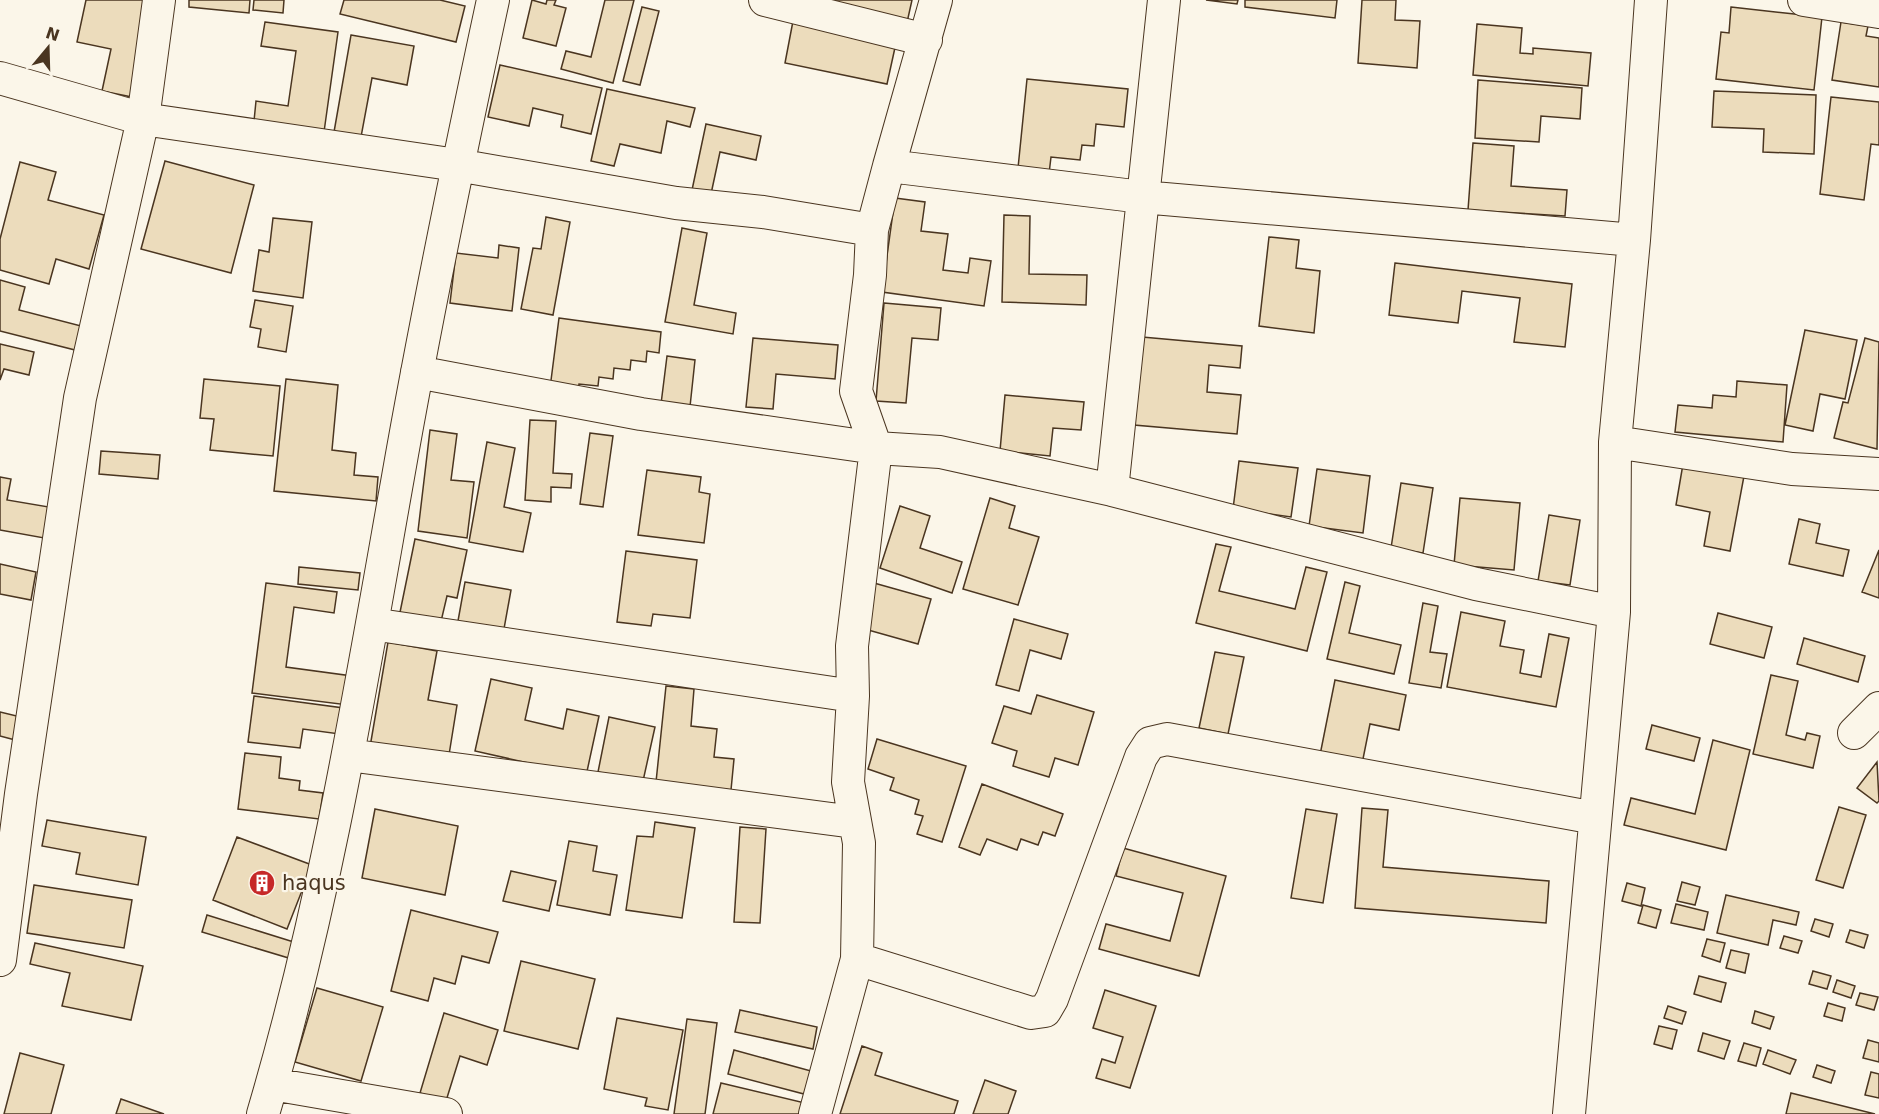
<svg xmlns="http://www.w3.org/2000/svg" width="1879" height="1114" font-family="'DejaVu Sans',sans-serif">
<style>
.building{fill:#ecdcbc;stroke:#4a3520;stroke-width:1.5}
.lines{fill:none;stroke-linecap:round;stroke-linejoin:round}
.minor-casing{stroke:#4a3520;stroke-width:34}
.minor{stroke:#fbf6e9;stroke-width:32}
.labels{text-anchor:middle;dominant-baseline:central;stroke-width:4.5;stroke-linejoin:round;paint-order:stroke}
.poi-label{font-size:21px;fill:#4a3520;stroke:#fbf6e9;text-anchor:start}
</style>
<rect width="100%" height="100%" fill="#fbf6e9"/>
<!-- building -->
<path class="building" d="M86 0H153L132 97 102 91 111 49 77 42Z
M189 0H250L249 13 189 7Z
M254 0H284L283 13 253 10Z
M344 0H440L465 6 456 42 340 14Z
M532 0 546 4 547 0H556L554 5 566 8 556 46 523 38Z
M605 0H634L613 83 561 69 566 51 591 57Z
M833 0H912L906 27 831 9Z
M1206 0H1238L1237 4Z
M1245 0H1337L1335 18 1245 7Z
M1362 0H1396L1395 20 1420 21 1417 68 1358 63Z
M642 7 659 11 640 85 623 81Z
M1731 7 1822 17 1814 90 1716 79 1721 32 1729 33Z
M793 21 896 43 887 84 785 63Z
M265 22 338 32 324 132 254 121 256 101 288 106 296 51 261 46Z
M1841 22 1868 26 1866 36 1879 38V87L1832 80Z
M1477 24 1522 28 1520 53 1533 54V48L1591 53 1588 86 1473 75Z
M351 35 414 46 407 85 372 78 361 137 334 132Z
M500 65 602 88 591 134 561 127 563 115 533 108 529 126 488 117Z
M1027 79 1128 89 1124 127 1096 124 1094 146 1082 145 1080 160 1051 157 1048 182 1017 178Z
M1478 80 1582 88 1580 119 1541 116 1539 142 1475 138Z
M607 89 695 108 690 127 667 121 661 153 620 144 614 166 591 161Z
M1714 91 1816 95 1814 154 1763 152 1764 129 1712 127Z
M1831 97 1879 102V145L1871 144 1864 200 1820 194Z
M706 124 761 136 756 160 720 152 711 194 692 190Z
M1473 143 1514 146 1511 186 1567 190 1565 216 1468 210Z
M165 161 254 185 231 273 141 249Z
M20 162 56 172 48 200 104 215 89 269 56 259 49 284 0 270V239Z
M895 198 925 202 921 231 948 234 943 270 968 273 970 258 991 261 984 306 882 292Z
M1004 215 1030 216 1029 274 1087 275 1086 305 1002 302Z
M546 217 570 222 553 315 521 309 533 248 541 249Z
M273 218 312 222 303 298 253 291 259 250 269 252Z
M682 228 707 233 694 305 736 313 733 334 665 322Z
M1269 237 1299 240 1296 268 1320 271 1314 333 1259 326Z
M499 245 519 248 512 311 450 303 456 253 498 258Z
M1395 263 1572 284 1565 347 1514 342 1520 298 1462 291 1458 323 1389 315Z
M0 280 25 287 19 310 85 327 79 351 0 331Z
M255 300 293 306 286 352 258 347 261 329 250 327Z
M884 303 941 308 938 340 912 338 906 403 876 401Z
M559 318 661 332 659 353 647 351 646 362 631 360 630 370 614 368 613 379 599 377 598 386 579 384 577 400 549 396Z
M1805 330 1857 340 1845 399 1820 394 1813 431 1785 425Z
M1142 337 1242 346 1240 368 1209 365 1207 392 1241 395 1237 434 1134 425Z
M753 338 838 345 835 379 776 374 773 409 746 407Z
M1865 338 1879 342 1877 449 1834 438 1843 402 1848 403Z
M0 344 34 352 29 375 4 369 0 380Z
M667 356 695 360 689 416 660 412Z
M204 379 280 386 273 456 210 450 214 419 200 418Z
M286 379 338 385 332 450 356 453 354 475 378 477 376 501 274 491Z
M1737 381 1787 385 1783 442 1675 432 1678 405 1712 408 1713 395 1736 397Z
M1005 395 1084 402 1081 430 1053 428 1050 456 1000 451Z
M530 420 556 421 553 473 572 474 571 488 551 487V502L525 500Z
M430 430 457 434 451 480 474 482 467 538 418 531Z
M590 433 613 436 603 507 580 504Z
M487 442 515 448 504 507 531 513 523 552 469 542Z
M101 451 160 455 158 479 99 474Z
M1239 461 1298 468 1291 517 1233 509Z
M1683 464 1744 476 1730 551 1704 546 1710 512 1676 505Z
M1317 469 1370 476 1363 533 1309 526Z
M647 470 701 477 699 492 710 494 704 543 638 535Z
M0 477 11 479 7 500 49 507 44 538 0 530Z
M1401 483 1433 488 1423 553 1391 548Z
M990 498 1015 506 1009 528 1039 537 1018 605 963 589Z
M1460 498 1520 503 1514 570 1454 565Z
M900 506 930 516 920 548 962 562 952 593 880 568Z
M1549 515 1580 520 1570 585 1538 581Z
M1799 519 1820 524 1816 543 1849 550 1843 576 1789 564Z
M415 539 467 550 457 598 447 596 439 630 398 622Z
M1216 544 1231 547 1219 591 1295 609 1306 567 1327 572 1307 651 1196 623Z
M1879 550V598L1862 592Z
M626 551 697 560 690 618 653 614 651 626 617 622Z
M0 564 36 572 31 600 0 594Z
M299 567 360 573 358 590 298 584Z
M465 582 511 590 502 640 456 632Z
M1345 582 1360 586 1349 633 1401 645 1394 674 1327 659Z
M266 583 337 592 334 613 294 607 286 667 352 676 348 705 252 693Z
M874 583 931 599 918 644 861 628Z
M1423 603 1438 606 1430 652 1447 654 1441 688 1409 683Z
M1461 612 1505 621 1500 646 1524 650 1520 673 1541 677 1549 634 1569 638 1556 707 1447 687Z
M1718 613 1772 627 1764 658 1710 644Z
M1014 619 1068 634 1061 659 1030 650 1019 691 996 685Z
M1804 638 1865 656 1858 682 1797 664Z
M388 642 437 651 428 700 457 705 448 761 370 747Z
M1215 652 1244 657 1228 734 1199 728Z
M1771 675 1798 681 1786 735 1805 740 1807 733 1820 736 1813 768 1753 754Z
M491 679 532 688 525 720 563 729 567 709 599 716 586 776 475 751Z
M1335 680 1406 695 1399 730 1370 724 1362 764 1320 755Z
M666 686 694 689 691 726 717 729 714 757 734 759 731 790 656 782Z
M1037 695 1094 712 1078 765 1055 758 1049 777 1013 766 1017 751 992 743 1004 706 1031 714Z
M254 696 351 709 347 735 303 729 300 748 248 742Z
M0 712 25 718 19 741 0 736Z
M609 717 655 727 643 781 598 772Z
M1652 725 1700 738 1694 761 1646 749Z
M877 739 966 766 942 842 917 834 923 816 915 814 919 800 890 790 894 778 868 769Z
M1713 740 1750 750 1726 850 1624 825 1631 798 1695 814Z
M245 753 281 757 279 778 300 781 299 790 323 793 319 819 238 809Z
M1877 762 1879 801 1877 803 1857 788Z
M982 784 1063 814 1055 836 1043 832 1038 845 1021 839 1017 850 987 839 980 855 959 847Z
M1839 807 1866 815 1843 888 1816 880Z
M1362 808 1388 810 1383 867 1549 881 1546 923 1355 908Z
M375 809 458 826 445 895 362 878Z
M1306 809 1337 814 1323 903 1291 898Z
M47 820 146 837 138 885 76 874 80 853 42 846Z
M655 822 695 828 682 918 626 910 637 836 653 837Z
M740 827 766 829 760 923 734 922Z
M237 837 312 865 287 929 213 900Z
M569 841 597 846 593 871 617 875 610 915 557 905Z
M1123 848 1226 876 1199 976 1099 949 1106 924 1170 941 1183 893 1116 876Z
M511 871 556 881 549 911 503 901Z
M1682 882 1700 887 1695 905 1677 901Z
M1627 883 1645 888 1641 906 1622 901Z
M34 885 132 900 124 948 27 933Z
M1726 895 1799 912 1796 925 1773 920 1768 945 1717 933Z
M1676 904 1708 912 1704 930 1671 923Z
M1643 905 1661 910 1656 928 1638 923Z
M411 910 498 932 489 963 462 956 455 984 434 978 428 1001 391 991Z
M207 915 297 943 292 959 202 932Z
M1815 919 1833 924 1829 937 1811 931Z
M1850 930 1868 935 1864 948 1846 942Z
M1784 936 1802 941 1798 953 1780 948Z
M1707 939 1725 943 1720 962 1702 956Z
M35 943 143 966 131 1020 62 1006 70 973 30 964Z
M1731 950 1749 954 1745 973 1726 968Z
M521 961 595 979 578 1049 504 1031Z
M1813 971 1831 976 1827 989 1809 984Z
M1699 976 1726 983 1721 1002 1694 994Z
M1837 980 1855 986 1851 998 1833 992Z
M317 988 383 1007 361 1081 295 1062Z
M1105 990 1156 1006 1130 1088 1096 1078 1102 1059 1115 1063 1123 1037 1093 1028Z
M1860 993 1878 997 1874 1010 1856 1005Z
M1828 1003 1845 1008 1842 1021 1824 1016Z
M1668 1006 1686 1012 1682 1024 1664 1018Z
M740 1010 817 1027 813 1049 735 1032Z
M1755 1011 1774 1017 1770 1029 1752 1023Z
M444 1013 498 1030 487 1065 460 1056 446 1101 420 1093Z
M617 1018 683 1030 668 1110 645 1106 647 1098 604 1089Z
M687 1019 717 1023 705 1114H674Z
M1659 1026 1677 1030 1672 1049 1654 1044Z
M1703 1033 1730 1041 1724 1059 1698 1051Z
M1868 1040 1879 1043V1062L1863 1058Z
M1744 1043 1761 1048 1756 1066 1738 1061Z
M862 1046 882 1053 875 1075 958 1101 954 1114H840Z
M734 1050 811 1071 804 1094 728 1074Z
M1768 1050 1796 1060 1790 1074 1763 1064Z
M20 1053 64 1065 51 1114H4Z
M1817 1065 1835 1071 1831 1083 1813 1077Z
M1871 1072 1879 1074V1098L1865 1095Z
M985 1080 1016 1091 1008 1114H973Z
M721 1083 805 1103 803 1114H713Z
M1791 1093 1875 1114H1786Z
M121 1099 164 1114H116Z"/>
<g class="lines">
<defs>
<path id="minor" d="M765 0 926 40
M1804 0 1879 12
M0 78 143 119 457 165 676 203 763 212 872 230 889 166 1142 197 1634 240
M889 166 936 0
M417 372 641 414 876 448 940 452 1112 490 1476 584 1614 612
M1615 442 1792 469 1879 474
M1112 490 1164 0
M372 624 853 696
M1854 733 1879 708
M348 755 854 822
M857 959 1031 1013 1045 1011 1052 999 1141 757 1150 743 1167 739 1595 818
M0 960 21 794 80 398 143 119 159 0
M272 1084 446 1114
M263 1114C325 905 360 691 398 477 426 317 459 158 493 0
M815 1114 857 959 859 843 848 782 853 696 852 646 876 448 856 391 870 275 872 230
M1569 1114 1614 612 1615 442 1634 240 1651 0"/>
</defs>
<!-- minor casing -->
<use href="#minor" class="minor-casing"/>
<!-- minor -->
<use href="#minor" class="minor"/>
</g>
<!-- icons -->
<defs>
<symbol id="building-disc" viewBox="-11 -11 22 22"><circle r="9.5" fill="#c62828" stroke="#fbf6e9"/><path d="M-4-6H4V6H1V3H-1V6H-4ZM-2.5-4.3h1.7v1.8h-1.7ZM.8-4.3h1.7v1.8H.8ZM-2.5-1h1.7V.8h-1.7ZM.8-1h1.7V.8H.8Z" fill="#fff"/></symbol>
</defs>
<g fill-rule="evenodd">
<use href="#building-disc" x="247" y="868" width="30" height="30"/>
</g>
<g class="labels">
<!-- poi labels -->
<g class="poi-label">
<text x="282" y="883">haqus</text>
</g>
</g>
<!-- north arrow -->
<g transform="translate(48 48) rotate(19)" stroke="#fbf6e9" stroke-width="4.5" paint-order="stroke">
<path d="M0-4.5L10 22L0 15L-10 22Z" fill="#4a3520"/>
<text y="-9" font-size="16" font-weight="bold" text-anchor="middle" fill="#4a3520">N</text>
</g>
</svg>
